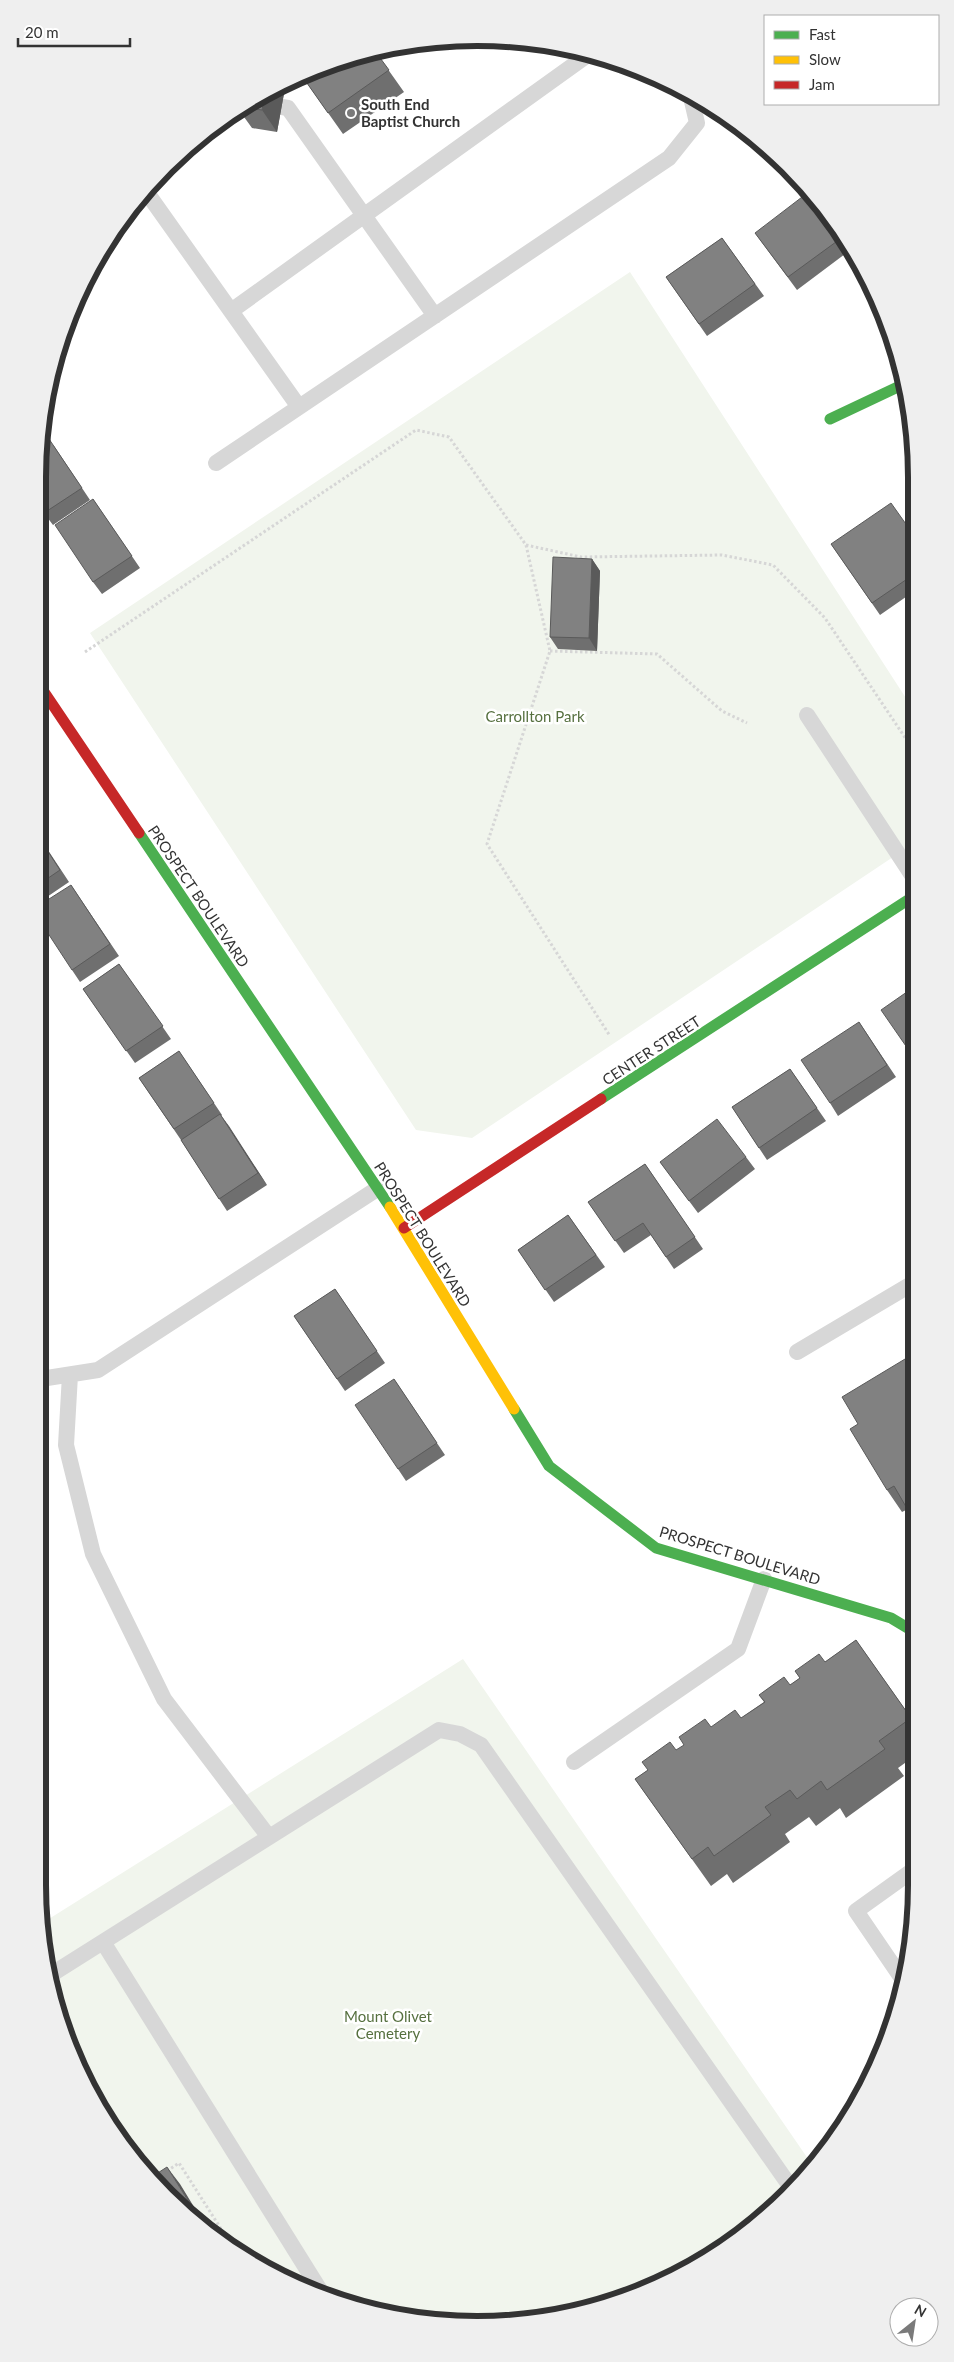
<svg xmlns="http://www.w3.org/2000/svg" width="954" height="2362" font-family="Lato,sans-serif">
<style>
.green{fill:#f1f5ed}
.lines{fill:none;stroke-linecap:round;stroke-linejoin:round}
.path{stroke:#d6d6d6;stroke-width:3;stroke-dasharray:2.5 2.5;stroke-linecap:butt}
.lane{stroke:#d7d7d7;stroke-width:16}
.fast{stroke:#4caf50;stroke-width:11}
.slow{stroke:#ffc107;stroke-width:11}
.jam{stroke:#c62828;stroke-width:11}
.wall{fill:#6f6f6f}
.shaded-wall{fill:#5a5a5a}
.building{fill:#818181;stroke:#5a5a5a}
.poi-dot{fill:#7a7a7a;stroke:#fff;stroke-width:2}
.labels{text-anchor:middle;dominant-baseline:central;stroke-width:5;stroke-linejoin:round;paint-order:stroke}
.poi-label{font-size:15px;font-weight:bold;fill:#333;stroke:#fff;text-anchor:start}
.park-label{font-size:15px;fill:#56703f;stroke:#fff}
.street-label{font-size:15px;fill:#333;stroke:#fff}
.rim{fill:none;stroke:#333;stroke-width:6}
</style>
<rect width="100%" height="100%" fill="#fff"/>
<!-- green -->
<path class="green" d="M630 272 913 709 914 843 472 1138 416 1130 90 633Z
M463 1659 813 2166 767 2215 697 2265 562 2316 419 2321 336 2301 258 2266 146 2175 96 2104 61 2027 44 1922Z"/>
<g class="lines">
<!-- path -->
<path class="path" d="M526 545 581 557 722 555 773 565 825 618 914 751
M550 651 657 654 722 711 747 723
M85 652 416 430 449 437 526 545 550 651 487 844 610 1036
M167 2171 179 2163 230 2243"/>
<!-- lane -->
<path class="lane" d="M282 107 288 108 435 316
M205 132 219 122
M145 190 299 407
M231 311 589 54
M216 463 669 158 697 123 691 97
M807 715 914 878
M797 1352 915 1282
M70 1375 66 1445 93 1554 164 1699 269 1837
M38 1378H47L98 1370 377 1189
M574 1762 738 1649 764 1579
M103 1942 323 2295
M52 1974 439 1730 460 1734 481 1745 792 2189
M901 1977 856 1911 916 1868"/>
<!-- fast -->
<path class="fast" d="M830 419 902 385
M139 833 390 1207
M601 1099 914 896
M514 1409 549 1466 656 1548 891 1618 916 1633"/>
<!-- slow -->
<path class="slow" d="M390 1207 514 1409"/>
<!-- jam -->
<path class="jam" d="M38 683 139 833
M404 1228 601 1099"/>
</g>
<!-- wall -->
<path class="wall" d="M375 51 404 92 343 134 302 76Z
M282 83 285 88 277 132 252 128 239 110Z
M755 233 840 239 849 251 797 290Z
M722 238 764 296 707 336 666 277Z
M54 446 90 500 53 525 44 513Z
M93 499 140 568 102 594 93 582Z
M913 534V592L880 615 831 544Z
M592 559 600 571 597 651 558 649 550 637Z
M38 835 69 882 38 903Z
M71 885 119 956 80 982 72 970Z
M119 964 171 1039 135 1063 83 989Z
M914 987V1059L908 1049Z
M859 1022 896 1077 838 1116 830 1103Z
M179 1051 222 1115 221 1116 267 1185 227 1211 181 1140 139 1078Z
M790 1069 826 1121 767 1160 732 1107Z
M746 1157 755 1169 698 1213 660 1162Z
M645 1164 703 1249 674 1269 651 1235 624 1253 588 1202Z
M568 1215 605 1267 554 1302 518 1250Z
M335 1289 385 1363 345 1391 294 1316Z
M915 1353 916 1521 908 1509 902 1512 887 1490 858 1424Z
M394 1379 445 1455 406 1481 398 1469Z
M856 1640 916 1725V1755L898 1768 904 1776 846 1818 840 1808 816 1826 809 1817 785 1834 790 1842 733 1883 727 1874 711 1886 635 1779 711 1727 741 1718 764 1702 759 1695 790 1685 800 1678 795 1671 825 1662Z"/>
<!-- shaded-wall -->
<path class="shaded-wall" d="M285 82V88L277 132 262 110 265 94Z
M592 559 600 571 597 651 589 638Z
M220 1114 229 1126 267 1185 258 1173Z
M167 2167 180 2184 202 2220 199 2218Z"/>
<!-- building -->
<path class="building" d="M375 51 389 70 328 113 302 76 363 53Z
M265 94 262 110 243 107Z
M806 194 840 239 788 277 755 233Z
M722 238 755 284 699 324 666 277Z
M45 433 82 488 44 513 38 503V477Z
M93 499 132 556 93 582 55 525Z
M891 503 913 534V575L872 603 831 544Z
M553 557 592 559 589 638 550 637Z
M38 836 60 870 38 885Z
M71 885 110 944 72 970 38 918V906Z
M119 964 163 1026 126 1051 83 989Z
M914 987V1044L908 1049 881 1010Z
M859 1022 887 1065 830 1103 801 1060Z
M179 1051 214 1103 174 1129 139 1078Z
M790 1069 817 1108 759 1148 732 1107Z
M220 1114 258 1173 219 1199 181 1140Z
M717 1119 746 1157 689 1201 660 1162Z
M645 1164 695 1237 666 1257 643 1223 615 1241 588 1202Z
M568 1215 596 1255 545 1290 518 1250Z
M335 1289 377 1351 337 1379 294 1316Z
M915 1353 916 1508 909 1512 894 1486 887 1490 850 1429 858 1424 842 1397Z
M394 1379 437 1443 398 1469 355 1405Z
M856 1640 911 1718 879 1741 885 1749 827 1790 821 1781 797 1799 790 1790 765 1807 771 1815 714 1856 708 1847 692 1859 635 1779 648 1770 642 1762 670 1742 676 1750 684 1745 679 1737 705 1719 711 1727 735 1710 741 1718 765 1702 759 1695 784 1677 790 1685 800 1678 795 1671 819 1654 825 1662Z
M167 2167 199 2218 150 2178Z"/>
<!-- markers -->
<circle class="poi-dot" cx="351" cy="113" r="5"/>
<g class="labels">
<!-- poi labels -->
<g class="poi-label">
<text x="361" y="104">South End<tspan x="361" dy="17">Baptist Church</tspan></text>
</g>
<!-- park labels -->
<g class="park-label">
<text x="535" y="716">Carrollton Park</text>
<text x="388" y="2016">Mount Olivet<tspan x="388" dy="17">Cemetery</tspan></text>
</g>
<!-- street labels -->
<g class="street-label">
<text transform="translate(199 896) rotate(56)">PROSPECT BOULEVARD</text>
<text transform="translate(651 1050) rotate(-33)">CENTER STREET</text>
<text transform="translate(423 1234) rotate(58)">PROSPECT BOULEVARD</text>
<text transform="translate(740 1555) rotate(17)">PROSPECT BOULEVARD</text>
</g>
</g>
<!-- crop -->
<path d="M0 0H954V2362H0ZM477 46H477A431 431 0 0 1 908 477V1885A431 431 0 0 1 477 2316H477A431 431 0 0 1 46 1885V477A431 431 0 0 1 477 46Z" fill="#efefef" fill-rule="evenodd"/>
<path class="rim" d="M477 46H477A431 431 0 0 1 908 477V1885A431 431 0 0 1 477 2316H477A431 431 0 0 1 46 1885V477A431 431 0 0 1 477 46Z"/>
<!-- legend -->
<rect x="764" y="15" width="175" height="90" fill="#ffffff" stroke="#adadad"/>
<rect x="774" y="31" width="25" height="8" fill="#4caf50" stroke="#adadad"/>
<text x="809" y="40" font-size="15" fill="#333333">Fast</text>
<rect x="774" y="56" width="25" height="8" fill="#ffc107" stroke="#adadad"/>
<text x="809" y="65" font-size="15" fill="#333333">Slow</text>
<rect x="774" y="81" width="25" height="8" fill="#c62828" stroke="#adadad"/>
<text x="809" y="90" font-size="15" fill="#333333">Jam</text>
<!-- north arrow -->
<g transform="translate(914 2322) rotate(30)"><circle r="24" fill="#ffffff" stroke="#adadad"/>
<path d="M0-4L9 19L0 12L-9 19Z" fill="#7a7a7a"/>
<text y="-8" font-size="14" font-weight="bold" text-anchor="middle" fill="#333333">N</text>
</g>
<!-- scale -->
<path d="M18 38v8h112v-8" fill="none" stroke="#333333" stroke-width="2.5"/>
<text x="25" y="38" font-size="15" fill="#333333" stroke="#ffffff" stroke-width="4" paint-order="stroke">20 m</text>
</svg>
